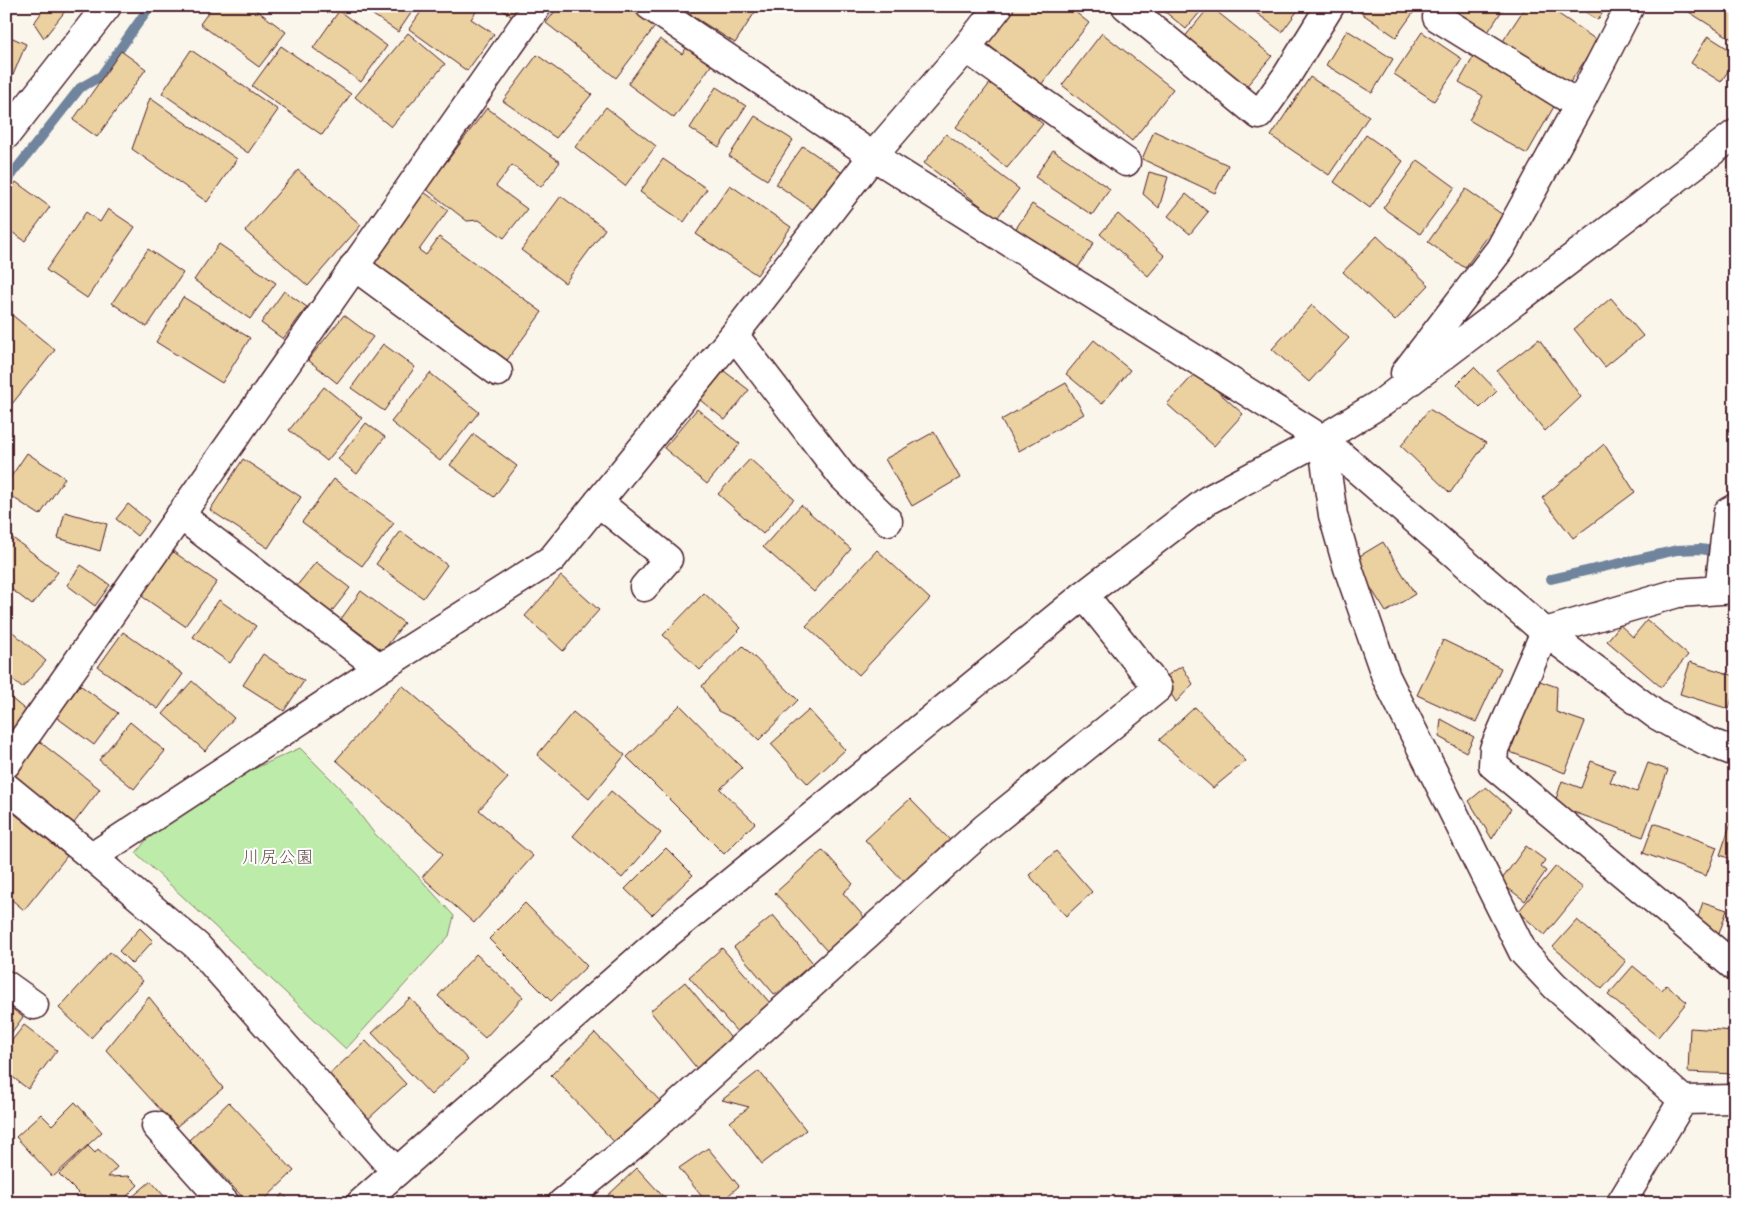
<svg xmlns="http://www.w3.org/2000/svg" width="1741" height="1209" font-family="Dekko,'Klee One',sans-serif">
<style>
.green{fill:#bdeba9;stroke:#84856a}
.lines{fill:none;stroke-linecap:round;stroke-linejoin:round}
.stream{stroke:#6f849d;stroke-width:10}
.building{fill:#ebd0a0;stroke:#4a1f2b}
.minor-casing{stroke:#4a1f2b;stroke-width:31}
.tertiary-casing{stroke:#4a1f2b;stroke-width:31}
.secondary-casing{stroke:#4a1f2b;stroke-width:31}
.minor{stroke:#fff;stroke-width:28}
.tertiary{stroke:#fff;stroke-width:28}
.secondary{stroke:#fff;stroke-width:28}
.labels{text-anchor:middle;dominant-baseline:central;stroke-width:4;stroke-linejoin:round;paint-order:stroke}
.park-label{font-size:18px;fill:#67524a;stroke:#fff}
</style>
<rect width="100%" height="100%" fill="#fbf6ec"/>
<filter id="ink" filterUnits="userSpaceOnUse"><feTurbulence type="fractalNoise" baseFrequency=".02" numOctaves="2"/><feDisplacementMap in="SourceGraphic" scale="10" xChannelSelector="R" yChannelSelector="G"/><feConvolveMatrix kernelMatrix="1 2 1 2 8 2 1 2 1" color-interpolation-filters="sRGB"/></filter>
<g filter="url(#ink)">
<!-- green -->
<path class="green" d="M300 748 339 787 374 833 415 873 454 916 449 936 346 1049 136 853 174 805Z"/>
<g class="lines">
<!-- stream -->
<path class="stream" d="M6 182 80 88 101 76 150 6
M1551 579 1677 550 1700 549 1721 552"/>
</g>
<!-- building -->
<path class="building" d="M46 6H62L66 10 44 38 34 23Z
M213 6H251L286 32 259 67 200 24Z
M360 6H416L398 32Z
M425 6H480L471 19 494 34 467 71 409 29Z
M497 6H520L512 17Z
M559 6H634L657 24 616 78 546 23Z
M692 6H752L757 9 735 43 688 13Z
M1013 6H1068L1089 23 1040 86 985 42Z
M1158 6H1205L1186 29Z
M1210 6 1272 56 1244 89 1183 39Z
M1247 6H1301L1282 32Z
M1351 6H1418L1396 37Z
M1447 6H1505L1488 32Z
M1526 6H1547L1598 41 1569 84 1503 41Z
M1576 6H1607L1598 20Z
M1735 6V41L1681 7 1682 6Z
M339 11 387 46 361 82 313 48Z
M1347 30 1393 59 1372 93 1326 65Z
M1422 32 1462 59 1434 101 1394 74Z
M408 33 445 64 391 127 355 97Z
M1102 33 1173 89 1132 141 1062 85Z
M6 35 26 44 13 75 6 72Z
M1708 36 1735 53V60L1721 82 1691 63Z
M660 39 682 54 692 40 717 57 674 118 628 84Z
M281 46 351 94 322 135 252 86Z
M191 50 278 110 248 153 162 93Z
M121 51 146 69 97 137 73 120Z
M537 55 592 94 556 138 503 101Z
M1474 56 1556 103 1527 154 1469 120 1483 96 1459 82Z
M1310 77 1369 116 1329 175 1271 136Z
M991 82 1043 124 1007 168 956 127Z
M716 87 746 106 719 147 690 128Z
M150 98 237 159 207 202 132 149Z
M606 107 656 146 625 186 575 147Z
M487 108 560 162 541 187 512 165 496 186 527 209 504 238 479 220 467 221 426 189Z
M755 116 793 140 767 180 729 156Z
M1154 131 1228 165 1215 193 1142 159Z
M946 134 1019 189 997 218 924 163Z
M1366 135 1403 161 1370 208 1334 182Z
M803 146 844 174 818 213 776 184Z
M1053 150 1110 189 1092 215 1035 177Z
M663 159 707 189 684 222 640 192Z
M1418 160 1455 187 1420 234 1383 208Z
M298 170 361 225 308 286 245 231Z
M1149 172 1168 177 1159 208 1143 194Z
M16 182 50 207 25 241 6 228V195Z
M730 185 791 227 757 275 696 234Z
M1466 189 1503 215 1465 268 1428 242Z
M424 192 448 210 419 250 426 255 439 237 542 312 505 363 369 267Z
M1186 194 1208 212 1190 234 1168 216Z
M561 196 605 229 565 283 521 250Z
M1032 204 1094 243 1075 272 1013 233Z
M108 209 135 227 87 298 46 270 86 212 100 222Z
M1118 214 1165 256 1148 276 1100 234Z
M1377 236 1429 285 1395 321 1343 272Z
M219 244 276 283 250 319 194 280Z
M148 249 183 273 147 327 112 303Z
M284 291 307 307 283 339 261 323Z
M183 297 250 338 222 383 156 342Z
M1611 298 1643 336 1605 367 1574 329Z
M1312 305 1349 338 1309 382 1272 349Z
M6 310 55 350 8 409 6 408Z
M344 315 373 337 337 383 308 360Z
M1539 339 1581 397 1545 431 1497 371Z
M1094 340 1130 370 1102 404 1066 374Z
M383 344 415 367 384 411 351 388Z
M1474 367 1497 391 1480 408 1457 384Z
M724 371 749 390 725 420 700 400Z
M1196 372 1243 414 1214 446 1167 404Z
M430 373 479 412 440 461 391 422Z
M1066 383 1084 414 1019 451 1001 420Z
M324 387 362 418 327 461 289 430Z
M697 409 740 444 707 484 664 448Z
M1429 409 1486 443 1450 493 1401 446Z
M366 423 385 437 357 474 338 459Z
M934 432 960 478 912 506 885 459Z
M474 434 517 466 494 497 450 465Z
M1604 444 1635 492 1573 538 1542 498Z
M27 453 65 478 40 515 6 493V484Z
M243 459 301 497 268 548 210 510Z
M750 459 794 499 763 534 718 494Z
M334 479 394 523 362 566 302 522Z
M128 504 149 521 137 536 116 519Z
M801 505 851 549 814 592 763 547Z
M65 512 107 524 100 551 58 538Z
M401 531 447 565 423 598 376 564Z
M6 533 58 572 32 605 6 585Z
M1383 542 1415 594 1386 612 1353 560Z
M171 550 217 582 185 626 140 595Z
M877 550 930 599 859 675 806 626Z
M316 562 350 588 329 615 295 588Z
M81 565 110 585 95 606 67 585Z
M561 576 599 610 563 651 525 616Z
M361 591 404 623 383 651 341 619Z
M704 593 741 628 700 670 663 635Z
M219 600 256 626 230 663 193 637Z
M1647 620 1688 655 1661 687 1607 641 1620 625 1633 637Z
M6 626 46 661 22 688 6 674Z
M123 632 183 674 158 709 98 667Z
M1443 640 1501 668 1476 722 1417 695Z
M743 646 798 700 759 740 739 721 718 711 702 686Z
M263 654 304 681 284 711 243 685Z
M1690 662 1735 676V699L1732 698 1729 709 1680 694Z
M1182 666 1193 684 1176 702 1162 679Z
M1537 680 1557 687 1556 712 1585 722 1565 773 1510 752Z
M192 681 234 718 205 751 163 714Z
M80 685 118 713 94 745 56 717Z
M402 685 508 778 479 810 533 856 474 923 422 877 443 854 336 760Z
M6 694 29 713 6 741Z
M680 705 742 768 720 789 755 823 724 854 627 757Z
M1195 707 1246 761 1213 788 1159 740Z
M809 710 845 750 808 784 771 744Z
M573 712 625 755 589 799 537 755Z
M1441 719 1474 737 1466 752 1439 737Z
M130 722 165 751 134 789 99 760Z
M40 742 100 789 74 823 14 776Z
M1591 761 1615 770 1610 782 1637 792 1648 763 1668 770 1643 837 1554 805 1562 781 1581 788Z
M1486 787 1511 809 1492 839 1469 801Z
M611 791 661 833 622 878 573 836Z
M910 799 951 841 906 884 865 840Z
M6 807 67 856 24 910 6 895Z
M1735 810V860L1720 855Z
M1654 823 1717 847 1706 876 1643 853Z
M1526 846 1545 860 1541 867 1546 871 1525 901 1500 882Z
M666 848 693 875 652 915 625 889Z
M823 850 853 884 843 893 865 918 827 951 775 893Z
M1056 851 1092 892 1066 916 1029 875Z
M1556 866 1583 888 1545 935 1518 912Z
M1703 902 1727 910 1719 934 1695 926Z
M525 903 587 966 551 1001 489 939Z
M773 915 813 963 775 995 734 947Z
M1729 916H1735V944H1727Z
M1577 920 1626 961 1602 989 1553 947Z
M140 928 153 941 132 964 119 951Z
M722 948 771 1004 738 1033 689 977Z
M110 952 143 981 91 1038 59 1008Z
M476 954 523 997 485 1038 438 996Z
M1633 966 1662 990 1666 985 1687 1002 1658 1037 1608 995Z
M685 982 734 1042 699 1071 650 1011Z
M149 997 223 1088 176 1127 106 1050Z
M410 998 468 1060 431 1095 372 1033Z
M6 1004 23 1017 6 1040Z
M24 1025 57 1050 28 1089 6 1072V1048Z
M1690 1028 1735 1031V1074L1688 1072Z
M595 1033 663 1104 618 1146 551 1075Z
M366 1041 406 1084 366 1121 326 1077Z
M759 1071 806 1130 762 1164 730 1122 749 1107 722 1100Z
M75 1102 102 1132 53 1177 16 1137 41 1114 52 1125Z
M229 1102 294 1171 261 1203H248L189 1140Z
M88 1146 95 1153 98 1149 117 1167 108 1177 129 1176 138 1185 120 1203H88L59 1174Z
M708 1148 739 1186 720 1203H707L679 1168Z
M637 1168 669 1203H602L601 1202Z
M151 1181 170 1203H125Z
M283 1194 292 1203H274Z"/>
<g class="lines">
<defs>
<path id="minor" d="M650 6 873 156 1322 439 1333 515 1348 568 1386 677 1523 952 1555 986 1683 1100 1735 1099
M1126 6 1259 115 1286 77 1330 6
M1437 17 1579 105
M966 48 1126 162
M354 266 498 372
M734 335 843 477 888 521
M1405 373 1500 249 1579 105 1630 6
M1322 439 1383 402 1735 134
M598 502 668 559 644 587
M180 515 380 668
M1735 589 1678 593 1545 632 1494 749 1493 765 1735 967
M1719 590 1728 512 1735 508
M6 764 537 6
M6 787 92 857 197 946 396 1172
M92 857 380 668 552 559 734 335 873 156 966 48 999 6
M6 985 34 1005
M156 1126 225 1203
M562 1203 638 1141 985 828 1158 688 1084 595
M1621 1203 1683 1100"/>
<path id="tertiary" d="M361 1203 665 936 1084 595 1208 500 1322 439 1545 632 1655 714 1676 726 1706 741 1735 752"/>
<path id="secondary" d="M6 135 107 6"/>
</defs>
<!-- minor casing -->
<use href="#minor" class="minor-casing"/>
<!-- tertiary casing -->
<use href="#tertiary" class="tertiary-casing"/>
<!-- secondary casing -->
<use href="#secondary" class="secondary-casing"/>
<!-- minor -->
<use href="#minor" class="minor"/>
<!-- tertiary -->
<use href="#tertiary" class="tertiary"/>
<!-- secondary -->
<use href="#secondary" class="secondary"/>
</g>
</g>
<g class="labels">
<!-- park labels -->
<g class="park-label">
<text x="278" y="859">川尻公園</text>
</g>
</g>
<!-- margin -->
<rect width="1741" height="1209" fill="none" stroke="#fff" stroke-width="25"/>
<rect x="12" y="12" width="1716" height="1184" fill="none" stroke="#4a1f2b" stroke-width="2" filter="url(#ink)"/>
</svg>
